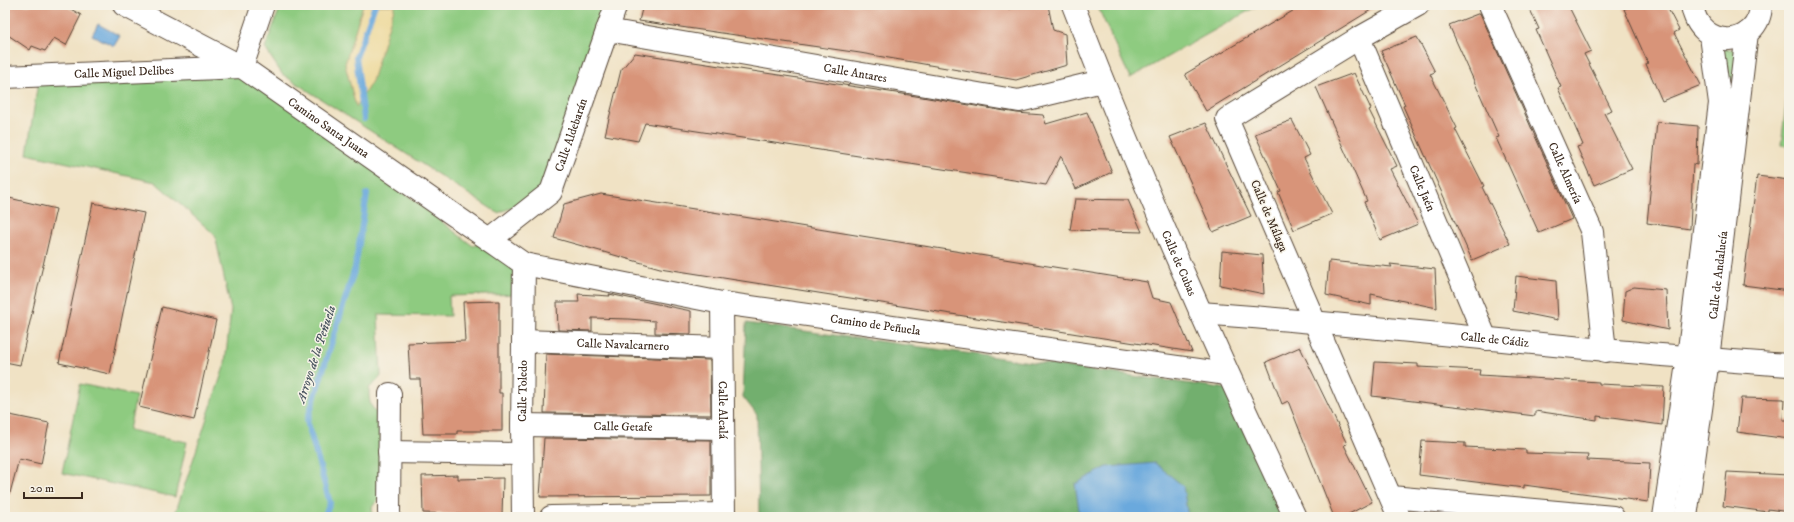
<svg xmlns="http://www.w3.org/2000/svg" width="1794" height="522" font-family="'IM FELL DW Pica',serif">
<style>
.green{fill:#8ecb80;stroke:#647a4f}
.forest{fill:#72af6e;stroke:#566c46}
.sand{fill:#eeda9e;stroke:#94825e}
.water{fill:#6aa9dd;stroke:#526a7e}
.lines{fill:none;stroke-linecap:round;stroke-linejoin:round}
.stream{stroke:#6aa9dd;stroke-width:6}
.building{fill:#d89479}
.minor-casing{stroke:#564637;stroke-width:24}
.minor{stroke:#fff;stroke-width:22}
.labels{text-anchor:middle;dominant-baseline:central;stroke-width:3;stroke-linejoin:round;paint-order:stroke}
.street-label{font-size:12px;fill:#3b2a1e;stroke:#f7f3e8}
.water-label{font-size:13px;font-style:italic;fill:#4b5661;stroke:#f7f3e8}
</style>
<rect width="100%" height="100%" fill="#f7f3e8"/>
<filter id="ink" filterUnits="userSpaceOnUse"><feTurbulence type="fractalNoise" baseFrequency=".025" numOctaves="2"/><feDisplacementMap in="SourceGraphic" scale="8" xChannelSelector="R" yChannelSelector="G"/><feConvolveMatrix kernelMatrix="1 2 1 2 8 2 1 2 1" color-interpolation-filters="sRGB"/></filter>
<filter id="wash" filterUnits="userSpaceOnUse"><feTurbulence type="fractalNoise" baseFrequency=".012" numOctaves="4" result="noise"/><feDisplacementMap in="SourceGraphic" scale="16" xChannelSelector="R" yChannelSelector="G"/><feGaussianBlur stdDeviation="0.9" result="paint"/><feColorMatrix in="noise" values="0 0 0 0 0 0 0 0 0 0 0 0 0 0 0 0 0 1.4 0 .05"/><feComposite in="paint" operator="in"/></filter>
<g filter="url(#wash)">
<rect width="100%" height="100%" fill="#f0e2c4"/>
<!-- green -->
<path class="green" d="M281 5H619L551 192 498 213 282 74 265 48Z
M1097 5H1259L1130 78Z
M1718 48 1739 50 1730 96Z
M242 67 473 246 490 240 524 264V294L449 296 450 316 378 315 381 376 377 381 369 388C369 401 369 408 381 415V496L372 507 373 517H174L225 364 231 310 215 235 155 182 27 154 39 75Z
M1789 79V146L1781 145Z
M80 384 136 396 129 430 187 442 175 497 62 473Z"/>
<!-- forest -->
<path class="forest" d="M746 323 1236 390 1290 517H759L757 415 743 397Z"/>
<!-- sand -->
<path class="sand" d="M363 5H395L372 81 356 107 345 64Z"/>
<!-- water -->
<path class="water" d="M98 24 120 36 114 46 92 35Z
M1155 463 1183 486 1188 517H1080L1075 484 1107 467Z"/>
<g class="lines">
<!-- stream -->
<path class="stream" d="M364 119 356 57 375 5
M324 517 330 503 307 421 355 268 367 194"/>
</g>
<g id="blocks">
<!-- building -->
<path class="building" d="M5 5H64L81 15 66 45 54 38 45 51 32 46 30 50 5 33Z
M643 5H984L1010 9 1011 5H1048L1053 30 1065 34 1067 65 1016 80 860 53 639 21Z
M1303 5H1379L1206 111 1185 74Z
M1528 5H1568L1591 51 1584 54 1612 110 1604 113 1632 169 1594 185 1577 147 1583 145 1558 88 1561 87 1536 30 1539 29Z
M1634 5H1666L1679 30 1674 33 1701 85 1662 101 1646 64 1648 63 1624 9Z
M1480 13 1572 219 1539 233 1496 138 1499 137 1449 25Z
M1417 37 1435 72 1430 74 1457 128 1455 129 1484 186 1482 187 1510 244 1472 260 1403 106 1405 105 1381 51Z
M635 53 922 97 1017 113 1043 115 1046 124 1087 112 1112 172 1076 189 1061 156 1046 185 645 123 638 141 605 135 621 70Z
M1354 73 1371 109 1369 110 1397 166 1390 169 1418 224 1380 240 1364 202 1367 201 1316 87Z
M1292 120 1310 155 1304 158 1332 214 1294 230 1278 192 1281 191 1255 134Z
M1657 122 1698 126 1697 165 1693 164 1690 229 1647 223Z
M1206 123 1251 216 1213 232 1170 137Z
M1757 176 1789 180V291L1743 285Z
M601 194 1147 282 1152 298 1171 302 1192 352 660 268 554 238 564 204Z
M5 197 56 209 20 365 5 362Z
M1075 199 1128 200 1142 232 1070 230Z
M93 203 144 213 110 374 59 363Z
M1222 251 1262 255 1264 294 1220 285Z
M1329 261 1392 267 1390 264 1435 269 1437 308 1371 294V305L1326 295Z
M1516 276 1556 281 1558 320 1513 311Z
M1634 287 1666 290 1668 330 1623 320 1625 291Z
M578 294 610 296 609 294 691 311V334L655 333V321L628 319 592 318V331L558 330 557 302H579Z
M499 301V393H502V431H457V434H423L420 379H410L408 343 465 341 463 302Z
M162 307 216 320 194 420 139 407Z
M1300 347 1347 444 1344 445 1372 502 1343 517H1334L1288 401 1282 404 1266 362Z
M546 354 710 360 711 415 544 413Z
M1375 362 1418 364V367L1480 370 1479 375 1599 382V384L1664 387 1662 425 1597 416V420L1535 411V416L1372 396Z
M1741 398 1784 399 1783 420H1789V439L1737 432Z
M5 414 49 423 41 464 19 459 10 493 5 492Z
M544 438 711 440V496L540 497Z
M1422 441 1465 443V447L1526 450V453L1588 455 1587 460 1650 463 1648 502 1524 485V488L1419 475Z
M1727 472 1789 475V512L1768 509V512L1723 506Z
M458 475V479L503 478 502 516 423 513 422 476Z"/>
</g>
</g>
<g filter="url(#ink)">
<use href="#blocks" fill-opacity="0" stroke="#564637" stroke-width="1"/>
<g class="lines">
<defs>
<g id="minor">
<path id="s1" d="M124 5 242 67 524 264 722 303 1227 374"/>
<path id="s2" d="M1073 5C1140 179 1215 349 1295 517"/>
<path id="s3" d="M1490 5 1592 232 1605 351"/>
<path d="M1692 5C1699 53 1760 48 1761 5"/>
<path id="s4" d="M607 30 1019 101 1102 81"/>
<path id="s5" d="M1359 38 1486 339"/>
<path id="s6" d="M5 77 242 67 263 5"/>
<path id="s7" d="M490 240 551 192 616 5"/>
<path id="s8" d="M722 303 724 517"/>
<path id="s9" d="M1200 313C1397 327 1592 352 1789 365"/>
<path id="s10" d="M523 341 722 348"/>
<path id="s11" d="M522 425 723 428"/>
<path d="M389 452 522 454"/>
<path d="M1391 497 1613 517"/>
<path d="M389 512 390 394"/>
<path id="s12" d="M523 517 522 425 524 264"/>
<path d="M551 517 724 514"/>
<path d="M1399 517 1227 119 1359 38 1418 5"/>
<path d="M1664 517 1688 357 1720 103 1711 36"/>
<path id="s13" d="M1686 517 1708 359 1747 33"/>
</g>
</defs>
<!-- minor casing -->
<use href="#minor" class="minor-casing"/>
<!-- minor -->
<use href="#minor" class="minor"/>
</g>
</g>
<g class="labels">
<!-- street labels -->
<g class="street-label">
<text stroke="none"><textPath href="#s6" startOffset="119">Calle Miguel Delibes</textPath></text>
<text stroke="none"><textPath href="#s4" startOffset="252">Calle Antares</textPath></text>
<text stroke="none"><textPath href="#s1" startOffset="239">Camino Santa Juana</textPath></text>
<text stroke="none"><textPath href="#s7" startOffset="138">Calle Aldebarán</textPath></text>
<text stroke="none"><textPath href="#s3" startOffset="184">Calle Almería</textPath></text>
<text stroke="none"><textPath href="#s5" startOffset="163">Calle Jaén</textPath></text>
<text transform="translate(1269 216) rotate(67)">Calle de Málaga</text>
<text stroke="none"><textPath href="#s2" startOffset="279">Calle de Cubas</textPath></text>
<text stroke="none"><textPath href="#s13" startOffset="244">Calle de Andalucía</textPath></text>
<text stroke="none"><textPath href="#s1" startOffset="834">Camino de Peñuela</textPath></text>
<text stroke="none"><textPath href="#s9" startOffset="296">Calle de Cádiz</textPath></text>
<text stroke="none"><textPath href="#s10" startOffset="100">Calle Navalcarnero</textPath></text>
<text stroke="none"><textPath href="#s12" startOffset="126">Calle Toledo</textPath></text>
<text stroke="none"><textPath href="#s8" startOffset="107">Calle Alcalá</textPath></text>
<text stroke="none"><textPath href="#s11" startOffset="101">Calle Getafe</textPath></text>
</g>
<!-- water labels -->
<g class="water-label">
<text transform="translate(316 354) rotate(-72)">Arroyo de la Peñuela</text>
</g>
</g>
<!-- margin -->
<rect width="1794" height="522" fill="none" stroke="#f7f3e8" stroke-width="20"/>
<!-- scale -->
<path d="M24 492v6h58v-6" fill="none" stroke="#3b2a1e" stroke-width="2"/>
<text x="30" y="492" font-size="12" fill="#3b2a1e" stroke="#f7f3e8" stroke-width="3" paint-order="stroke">20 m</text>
</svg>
